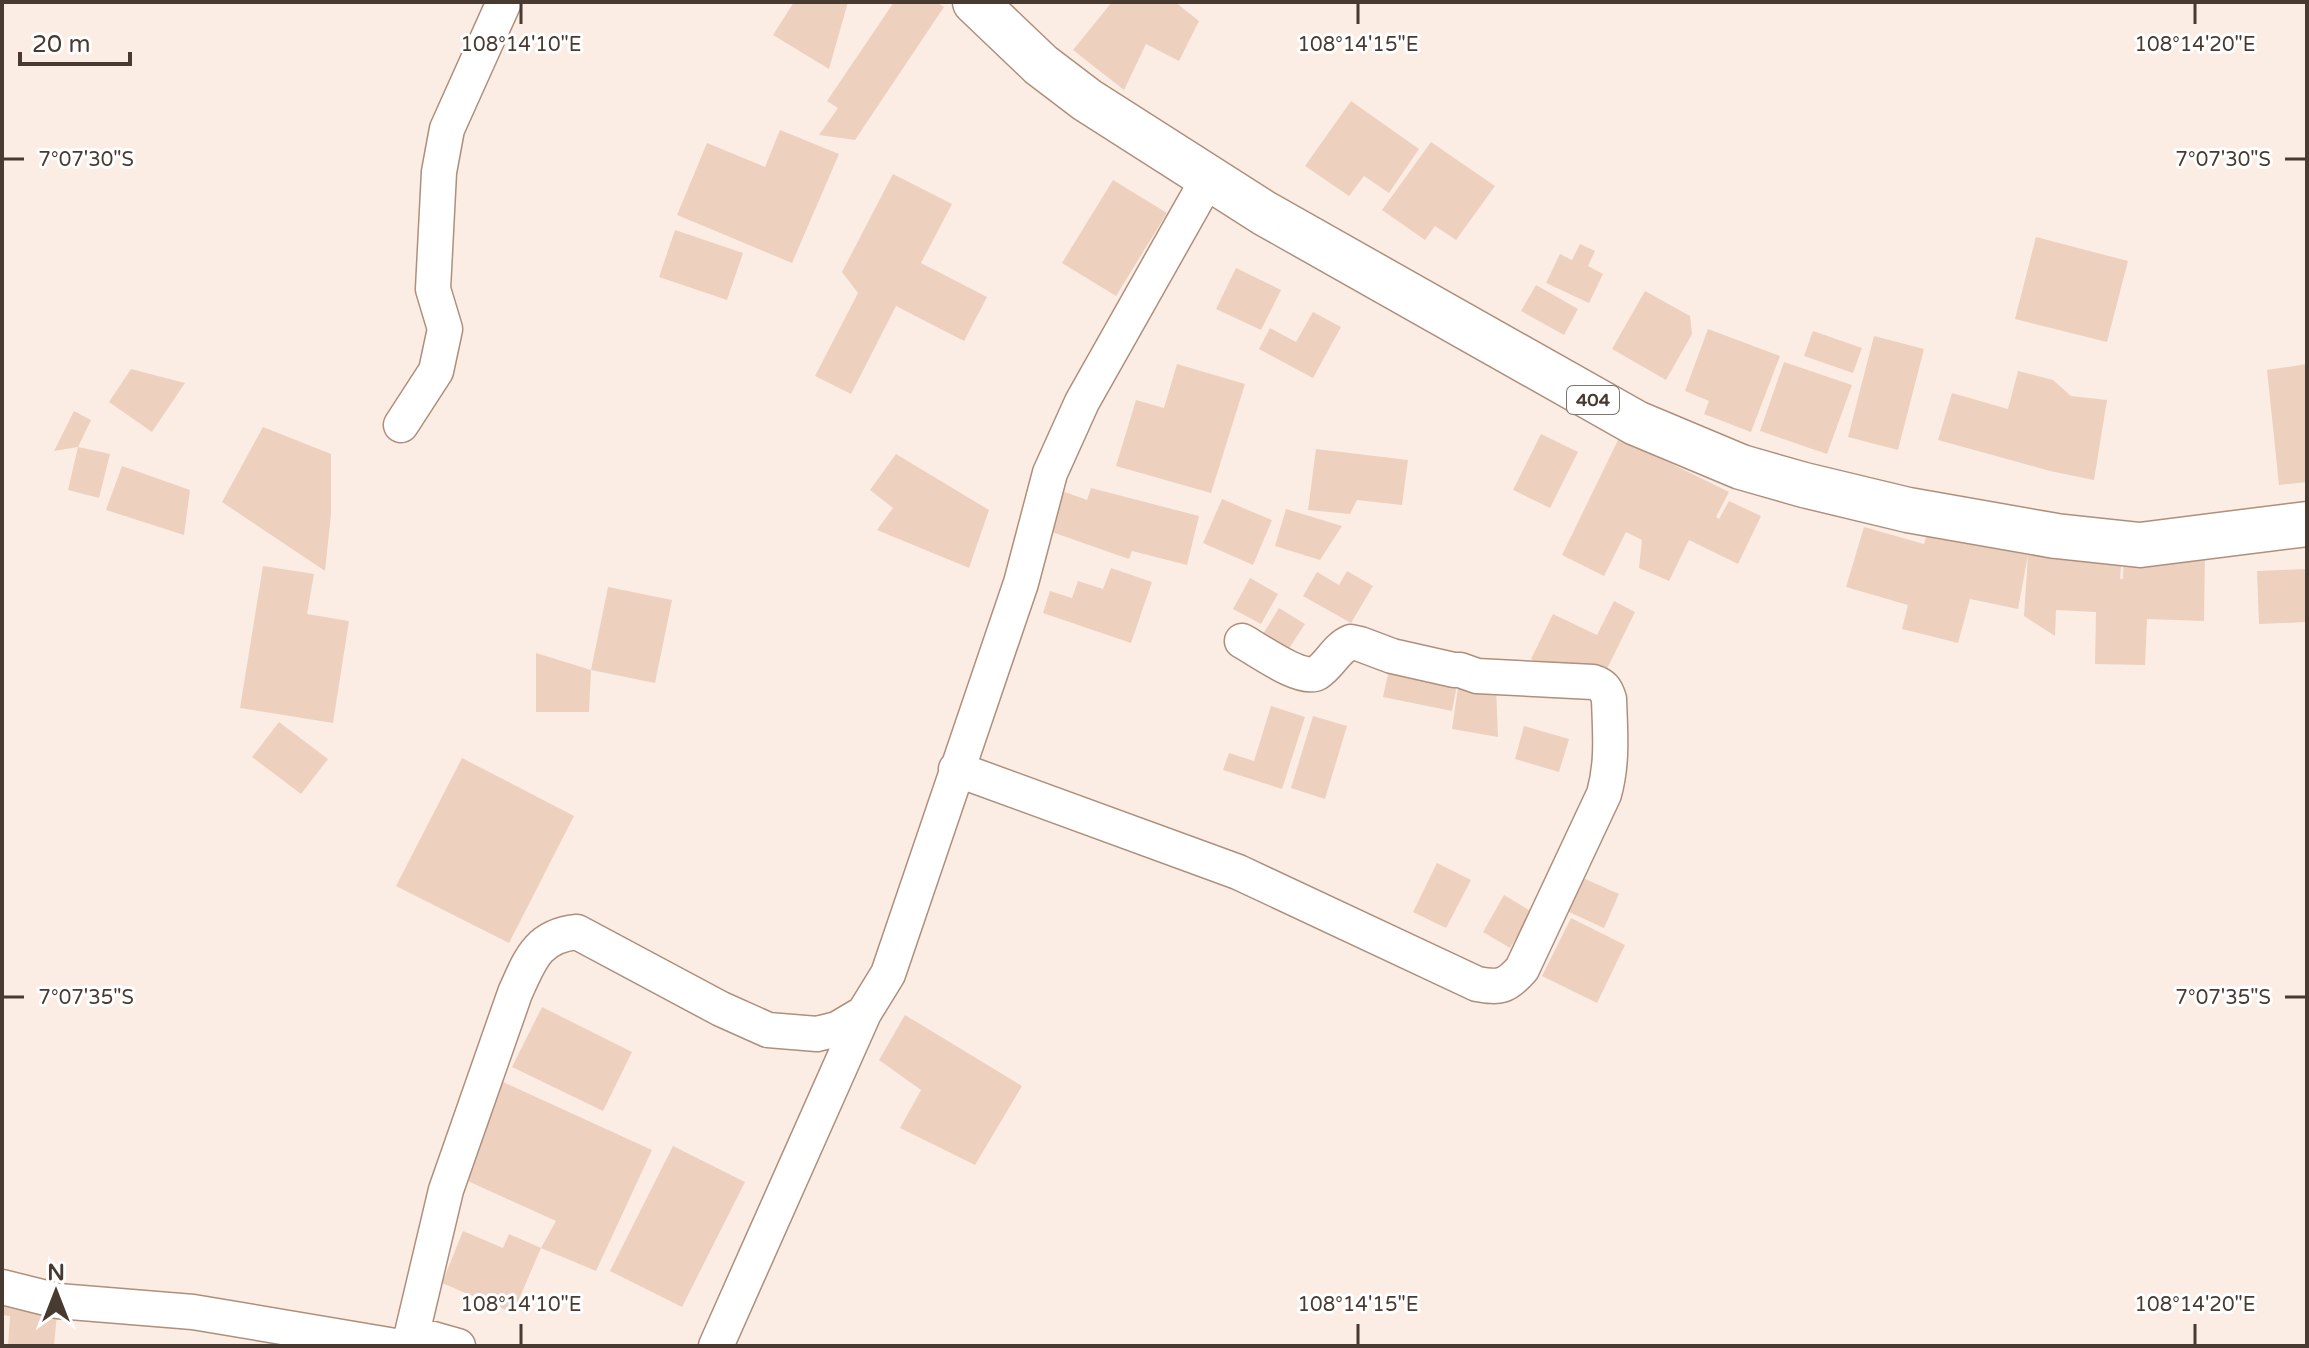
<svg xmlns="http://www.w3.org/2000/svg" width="2309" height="1348" font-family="'Varela Round',sans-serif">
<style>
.building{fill:#edd1be}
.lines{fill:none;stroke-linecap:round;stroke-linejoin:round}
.minor-casing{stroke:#af8f7b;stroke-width:37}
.primary-casing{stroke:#af8f7b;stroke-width:47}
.minor{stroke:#fff;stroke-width:34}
.primary{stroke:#fff;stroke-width:44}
.ticks{fill:none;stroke:#483a31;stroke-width:3}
.labels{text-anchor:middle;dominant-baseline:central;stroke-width:6;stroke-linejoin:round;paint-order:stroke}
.shield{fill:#fff;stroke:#7f756f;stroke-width:2}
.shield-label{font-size:18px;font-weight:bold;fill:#483a31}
.ticks-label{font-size:20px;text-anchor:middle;fill:#483a31;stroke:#fff;stroke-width:6;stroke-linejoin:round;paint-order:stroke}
</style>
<rect width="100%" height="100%" fill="#fbede4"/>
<!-- building -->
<path class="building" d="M794 2H848L829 69 773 35Z
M894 2H936L944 7 855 140 819 135 838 108 827 101Z
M1112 2H1175L1199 21 1179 61 1146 44 1124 90 1073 50Z
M1351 101 1419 149 1389 193 1364 176 1349 196 1305 166Z
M780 130 839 154 792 263 677 215 707 143 765 167Z
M1431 142 1495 186 1456 240 1435 226 1425 240 1382 210Z
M893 174 952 204 921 263 987 297 964 341 896 306 851 394 815 376 858 293 842 272Z
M1113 180 1167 213 1116 296 1062 263Z
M675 230 743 253 727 300 659 277Z
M2036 237 2128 261 2107 342 2015 319Z
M1580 244 1595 251 1588 266 1603 274 1589 303 1546 283 1560 254 1572 260Z
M1236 268 1281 290 1261 330 1216 309Z
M1536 285 1578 309 1564 335 1521 311Z
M1645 291 1690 316 1692 334 1666 380 1612 349Z
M1313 312 1341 327 1313 378 1259 349 1270 328 1296 342Z
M1708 329 1780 356 1751 432 1704 414 1709 401 1685 391Z
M1813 331 1862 348 1853 373 1804 356Z
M1874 336 1924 349 1898 450 1848 437Z
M1784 362 1852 385 1827 454 1760 431Z
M1177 364 1245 384 1211 493 1116 466 1136 400 1164 408Z
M2307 364V482L2279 485 2267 370Z
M131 369 185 383 152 432 109 402Z
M2018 371 2053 380 2071 396 2107 400 2094 480 2050 471 1938 440 1952 393 2008 409Z
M74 411 91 420 78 447 54 451Z
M263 427 331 454V514L325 571 222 502Z
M1541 434 1578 452 1550 508 1513 490Z
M1619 438 1729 492 1716 517 1719 519 1729 501 1761 516 1738 564 1689 540 1669 581 1639 568 1642 540 1626 532 1604 576 1562 555Z
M78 447 110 454 99 498 68 490Z
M1316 449 1408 460 1402 505 1357 500 1350 514 1308 510Z
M896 454 989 510 969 568 877 530 893 508 870 490Z
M122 466 190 490 184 535 106 510Z
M1091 488 1199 516 1187 565 1132 551 1129 559 1049 531 1062 491 1087 500Z
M1222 499 1272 520 1253 565 1203 543Z
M1286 509 1342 526 1320 560 1275 546Z
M1864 527 1924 544 1928 531 1985 546 2028 555 2026 549 2122 552 2120 579H2123L2124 549 2205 552 2204 621 2147 619 2145 665 2095 664 2096 612 2056 610 2055 636 2024 616 2028 555 2018 609 1970 599 1958 643 1902 629 1908 605 1846 587Z
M263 566 314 574 307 614 349 621 333 723 240 708Z
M1111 568 1152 582 1131 643 1043 613 1050 591 1072 598 1078 581 1103 589Z
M2307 569V622L2259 624 2257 571Z
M1347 571 1373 586 1351 623 1303 596 1317 572 1339 585Z
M1250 578 1278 594 1261 624 1233 609Z
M608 587 672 600 655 683 591 670 589 712H536V653L591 670Z
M1614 601 1635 612 1596 691 1531 659 1553 614 1597 635Z
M1279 608 1305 624 1288 650 1263 634Z
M1392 656 1460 670 1452 711 1383 697Z
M1459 681 1496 686 1498 737 1452 729Z
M1271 706 1305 717 1282 789 1223 770 1229 753 1254 761Z
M1313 716 1347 726 1325 799 1291 788Z
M279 722 328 759 301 794 252 757Z
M1524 726 1569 739 1559 772 1515 759Z
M462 758 574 816 509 943 396 886Z
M1437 863 1471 880 1446 928 1413 912Z
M1574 874 1619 894 1604 928 1558 907Z
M1504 895 1532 912 1510 948 1483 932Z
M1571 918 1625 945 1597 1003 1542 976Z
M542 1007 632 1052 603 1111 512 1067Z
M905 1015 1022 1086 975 1165 900 1128 921 1090 879 1060Z
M503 1082 652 1150 596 1271 541 1248 513 1313 442 1283 463 1231 503 1248 509 1234 541 1248 556 1221 459 1177Z
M673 1146 745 1182 682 1307 610 1271Z
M2 1297 58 1302 54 1346H8L10 1316 2 1315Z"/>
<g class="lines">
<defs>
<path id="minor" d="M401 425 436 371 445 329 433 289 439 172 447 129 504 2
M956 769 1238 872 1477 984C1500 988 1506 987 1522 969L1604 794C1613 762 1610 731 1609 699 1606 689 1603 685 1593 682L1477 676 1460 670H1454L1392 656 1360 644 1351 642C1336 648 1330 665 1317 673 1302 682 1257 649 1242 641
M2 1287 58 1301 193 1312 395 1346
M412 1333 458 1346
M409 1346 446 1190 515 993C530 960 537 936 577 932L721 1009 768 1030 817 1034 837 1029 864 1013 888 974 1021 583 1050 473 1082 402 1209 177
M716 1346 864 1013"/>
<path id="primary" d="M975 2 1041 65 1087 100 1264 213 1636 423 1741 467 1804 485 1908 510 2056 536 2140 545 2307 524"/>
</defs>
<!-- minor casing -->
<use href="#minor" class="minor-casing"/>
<!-- primary casing -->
<use href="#primary" class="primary-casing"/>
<!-- minor -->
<use href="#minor" class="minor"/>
<!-- primary -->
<use href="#primary" class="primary"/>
</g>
<!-- ticks -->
<path class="ticks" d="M521 4V24M1358 4V24M2195 4V24M4 159H24M2285 159H2305M4 997H24M2285 997H2305M521 1324V1344M1358 1324V1344M2195 1324V1344"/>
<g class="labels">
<!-- shield labels -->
<rect class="shield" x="1567" y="386" width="52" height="28" rx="6"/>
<g class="shield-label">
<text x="1593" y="400">404</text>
</g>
</g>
<g class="ticks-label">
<text x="521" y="51">108°14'10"E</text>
<text x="1358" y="51">108°14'15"E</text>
<text x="2195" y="51">108°14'20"E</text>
<text x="86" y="166">7°07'30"S</text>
<text x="2223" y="166">7°07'30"S</text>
<text x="86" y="1004">7°07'35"S</text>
<text x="2223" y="1004">7°07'35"S</text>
<text x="521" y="1311">108°14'10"E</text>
<text x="1358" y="1311">108°14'15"E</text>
<text x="2195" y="1311">108°14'20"E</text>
</g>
<!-- border -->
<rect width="2309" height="1348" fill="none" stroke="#483a31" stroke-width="8"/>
<!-- north arrow -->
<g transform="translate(56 1292)" stroke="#ffffff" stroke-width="6" paint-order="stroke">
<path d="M0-6L14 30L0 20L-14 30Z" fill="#483a31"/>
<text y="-12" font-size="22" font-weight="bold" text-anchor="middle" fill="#483a31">N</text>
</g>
<!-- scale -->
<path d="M20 52v12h110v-12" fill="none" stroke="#483a31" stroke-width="4"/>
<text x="32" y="52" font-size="24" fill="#483a31" stroke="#ffffff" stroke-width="6" paint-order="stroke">20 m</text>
</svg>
